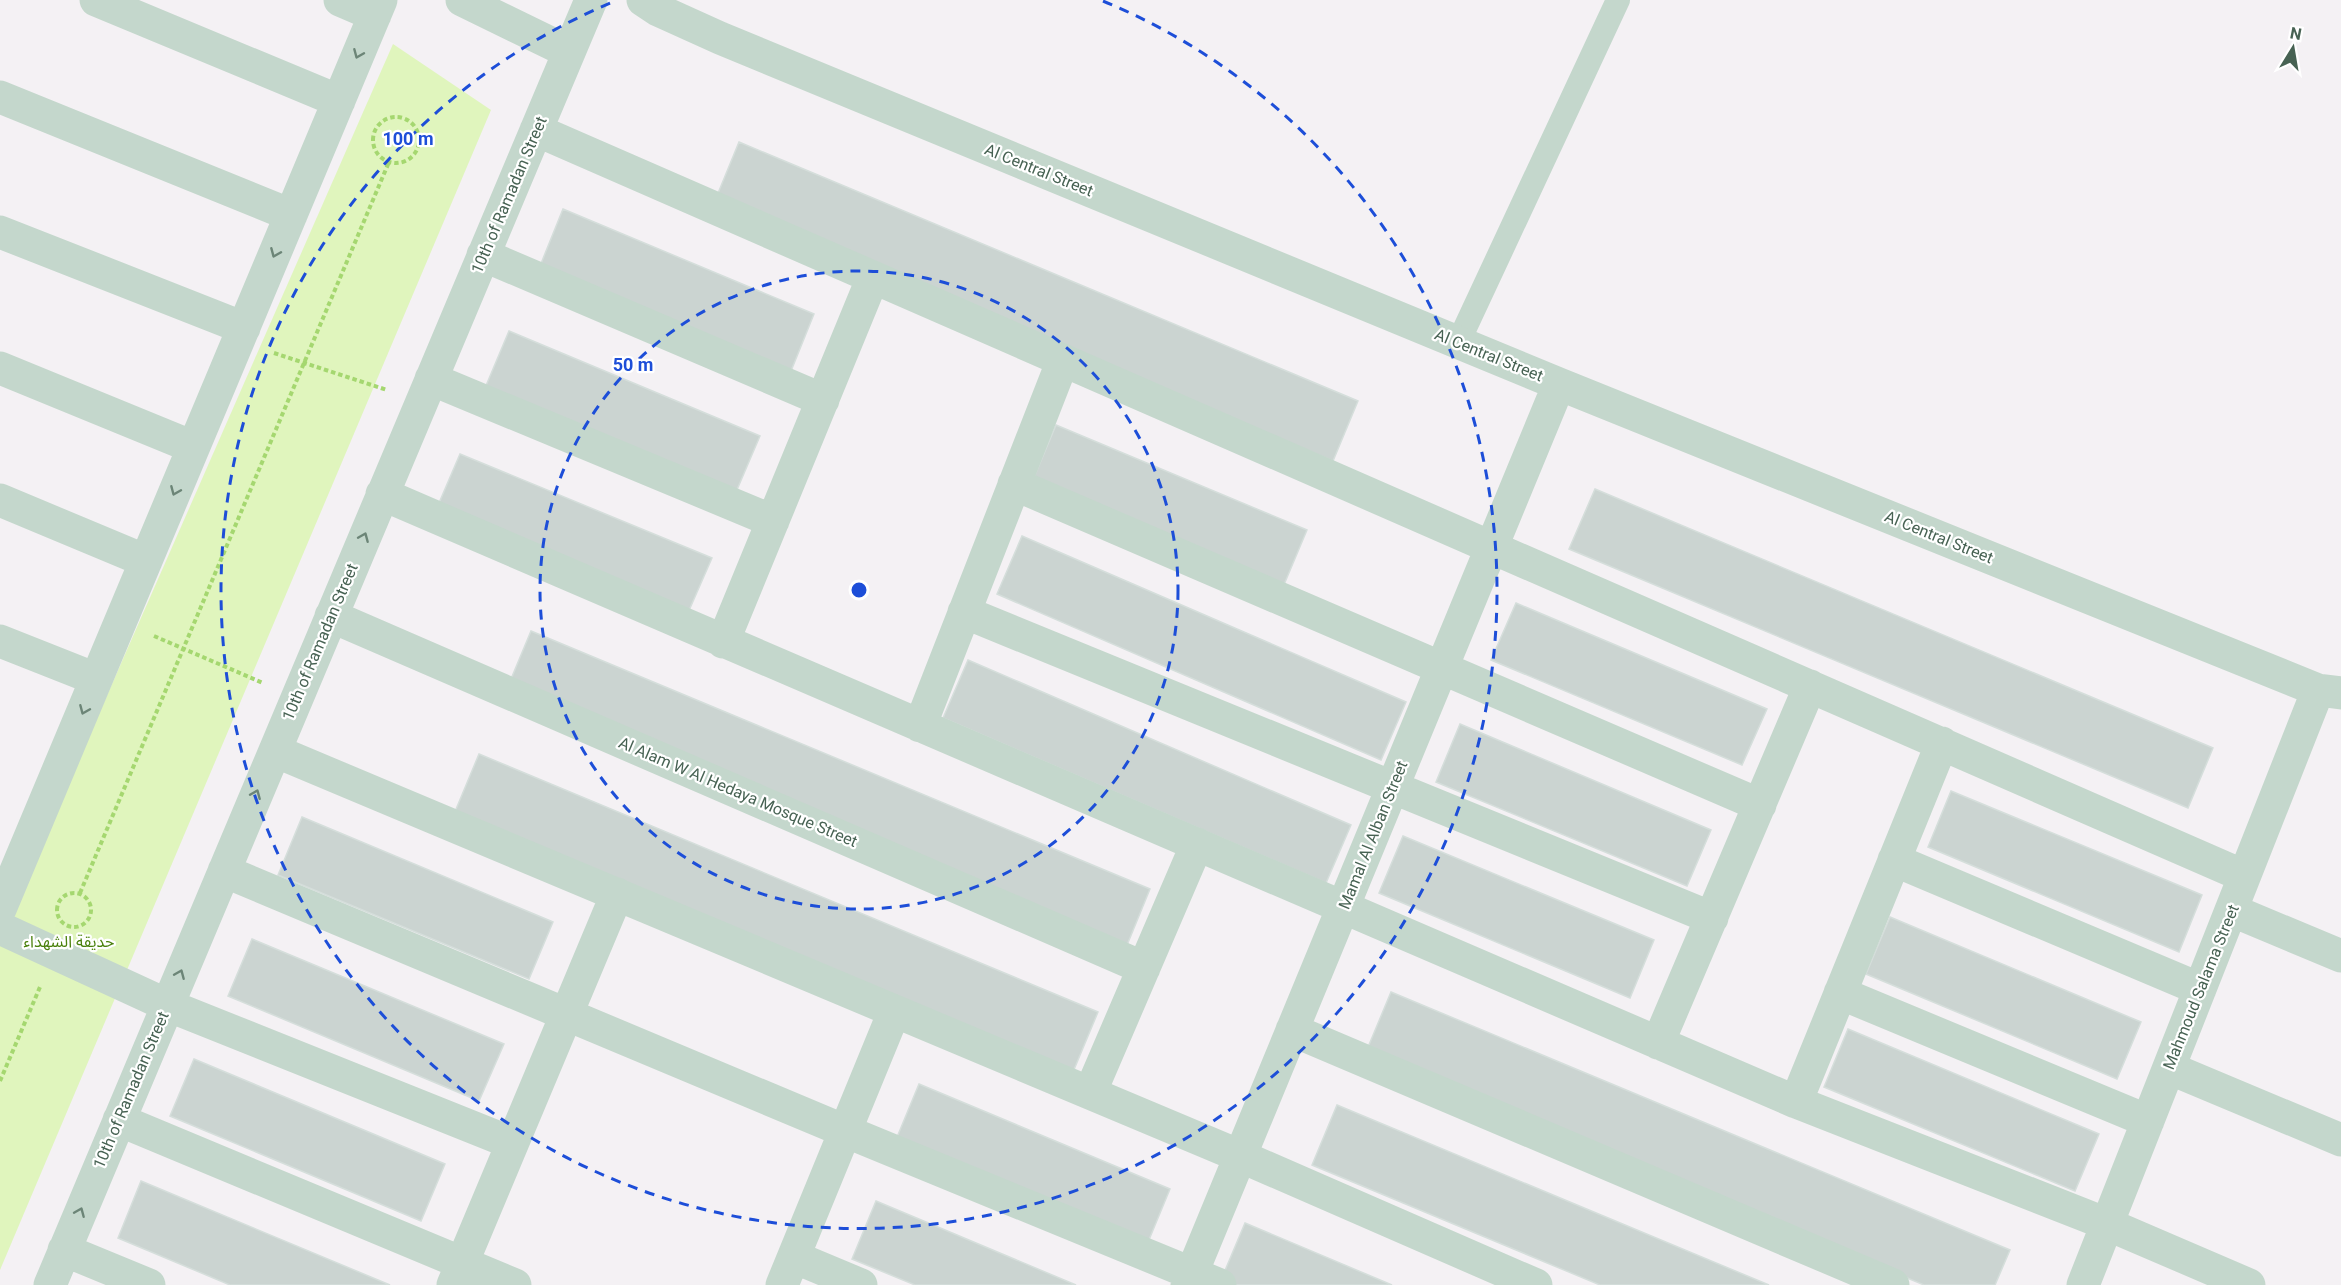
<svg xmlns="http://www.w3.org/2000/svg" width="2341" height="1285" font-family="Roboto,'Noto Sans Arabic',sans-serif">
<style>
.green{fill:#e0f5bd}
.building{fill:#cbd4d1;stroke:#d5dedb;stroke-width:1.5}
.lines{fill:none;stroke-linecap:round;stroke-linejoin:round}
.path{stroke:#a5d770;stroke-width:4;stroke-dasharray:4.5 3;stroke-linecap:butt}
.service{stroke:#c4d7cc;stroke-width:24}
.minor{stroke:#c4d7cc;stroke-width:33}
.oneway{stroke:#6c8577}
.ring{fill:none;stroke:#1d4ed8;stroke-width:3;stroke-dasharray:10 8}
.labels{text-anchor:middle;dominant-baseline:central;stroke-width:4.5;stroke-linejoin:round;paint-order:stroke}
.street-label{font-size:16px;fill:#476253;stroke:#fff}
.park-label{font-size:16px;fill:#4a810d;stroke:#fff}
.centre{fill:#1d4ed8;stroke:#fff;stroke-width:3}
.ring-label{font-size:18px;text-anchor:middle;font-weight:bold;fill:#1d4ed8;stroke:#fff;stroke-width:4.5;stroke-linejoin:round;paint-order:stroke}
</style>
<rect width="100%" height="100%" fill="#f4f1f4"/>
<!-- green -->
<path class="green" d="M393 44 491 110 0 1270V939Z"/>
<!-- building -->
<path class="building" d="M739 142 1358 401 1333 461 714 203Z
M563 209 814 314 791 371 540 266Z
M509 331 760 436 736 492 485 388Z
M1056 425 1307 530 1283 587 1032 482Z
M460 454 712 558 687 615 436 510Z
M1595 489 2213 748 2188 808 1569 549Z
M1022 536 1406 702 1381 760 997 594Z
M1516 603 1767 709 1742 765 1491 660Z
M531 631 1150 889 1125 950 506 691Z
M968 660 1351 825 1326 883 943 718Z
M1460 724 1711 830 1687 886 1436 782Z
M479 754 1098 1012 1073 1072 454 814Z
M1951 791 2202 895 2179 952 1928 847Z
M302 817 553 922 529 979 278 875Z
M1403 836 1654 940 1630 998 1379 893Z
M1890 917 2141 1022 2117 1079 1866 974Z
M252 939 504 1044 479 1101 228 996Z
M1391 992 2010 1250 1995 1285H1924L1366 1052Z
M1848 1029 2099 1134 2075 1191 1824 1087Z
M194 1059 445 1164 421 1221 170 1116Z
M919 1084 1170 1189 1146 1247 895 1142Z
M1337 1105 1769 1285H1600L1312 1165Z
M141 1181 390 1285H230L118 1238Z
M876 1201 1076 1285H915L852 1259Z
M1245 1223 1392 1285H1233L1221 1280Z"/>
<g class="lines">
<!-- path -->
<path class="path" d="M373 140a23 23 0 1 1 46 0a23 23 0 1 1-46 0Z
M274 353 387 390
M154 636 263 683
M80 893 389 162
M57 910a17 17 0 1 1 34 0a17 17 0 1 1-34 0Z
M0 1081 40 987"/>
<!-- service -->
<path class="service" d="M1458 343 1618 0"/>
<!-- minor -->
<path class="minor" d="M96 0 339 101
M340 0 375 15
M462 0 569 52
M643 0 658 10 720 38 1559 384 2318 690 2341 693
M0 97 291 215
M536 130 2244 876
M0 232 244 328
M483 255 823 400
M0 368 193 447
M431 379 773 521
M1014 484 1760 805
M382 494 1796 1102 2107 1224 2249 1285
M0 500 146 561
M964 612 1712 918
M331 616 1144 968
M0 641 96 679
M723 642 873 277
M920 726 1063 360
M275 751 1240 1156 1536 1285
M1894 860 2200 989
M224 871 845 1131 1220 1285
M0 909 381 0
M2231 910 2341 956
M0 928 167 1005 512 1143
M1840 993 2148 1121
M1292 1030 1893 1285
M1658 1043 1810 686
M2169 1068 2341 1140
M1090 1093 1197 844
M1796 1102 1942 743
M119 1120 515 1285
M64 1250 149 1285
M794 1257 861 1285
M50 1285 591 0
M453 1285 617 894
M782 1285 894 1012
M1187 1285 1559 384
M2083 1285 2318 690"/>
</g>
<!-- one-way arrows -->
<defs><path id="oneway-chevron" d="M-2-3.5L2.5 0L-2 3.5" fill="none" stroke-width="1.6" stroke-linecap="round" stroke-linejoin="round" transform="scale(1.5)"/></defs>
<g class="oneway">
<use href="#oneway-chevron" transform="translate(358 54) rotate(113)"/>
<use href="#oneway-chevron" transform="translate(275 253) rotate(113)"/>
<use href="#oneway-chevron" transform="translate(175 491) rotate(113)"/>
<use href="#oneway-chevron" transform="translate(364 537) rotate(-67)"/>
<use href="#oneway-chevron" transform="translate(84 710) rotate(113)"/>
<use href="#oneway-chevron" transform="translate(256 794) rotate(-67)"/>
<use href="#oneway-chevron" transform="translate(180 974) rotate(-67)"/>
<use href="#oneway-chevron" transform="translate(80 1212) rotate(-67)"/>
</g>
<!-- distance rings -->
<g class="ring">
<circle cx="859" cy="590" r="319"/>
<path d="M1103 1A638 638 0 1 1 615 1"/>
</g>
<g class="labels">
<!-- street labels -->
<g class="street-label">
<text transform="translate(1039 170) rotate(22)">Al Central Street</text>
<text transform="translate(509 195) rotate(-67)">10th of Ramadan Street</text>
<text transform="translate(1489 355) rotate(22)">Al Central Street</text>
<text transform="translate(1939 537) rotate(22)">Al Central Street</text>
<text transform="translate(320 642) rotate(-67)">10th of Ramadan Street</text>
<text transform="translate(738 792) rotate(23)">Al Alam W Al Hedaya Mosque Street</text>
<text transform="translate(1373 835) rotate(-68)">Mamal Al Alban Street</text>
<text transform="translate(2201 987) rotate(-68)">Mahmoud Salama Street</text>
<text transform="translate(131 1090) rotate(-67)">10th of Ramadan Street</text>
</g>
<!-- park labels -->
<g class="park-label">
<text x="69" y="941">حديقة الشهداء</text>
</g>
</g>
<circle cx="859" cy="590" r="9" class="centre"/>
<g class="ring-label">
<text x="408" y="145">100 m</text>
<text x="633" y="371">50 m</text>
</g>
<!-- north arrow -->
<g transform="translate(2293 48) rotate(11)" stroke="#ffffff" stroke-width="4.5" paint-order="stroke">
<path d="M0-4.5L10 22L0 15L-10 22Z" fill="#476253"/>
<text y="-9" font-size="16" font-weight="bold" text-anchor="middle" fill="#476253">N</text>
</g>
</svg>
